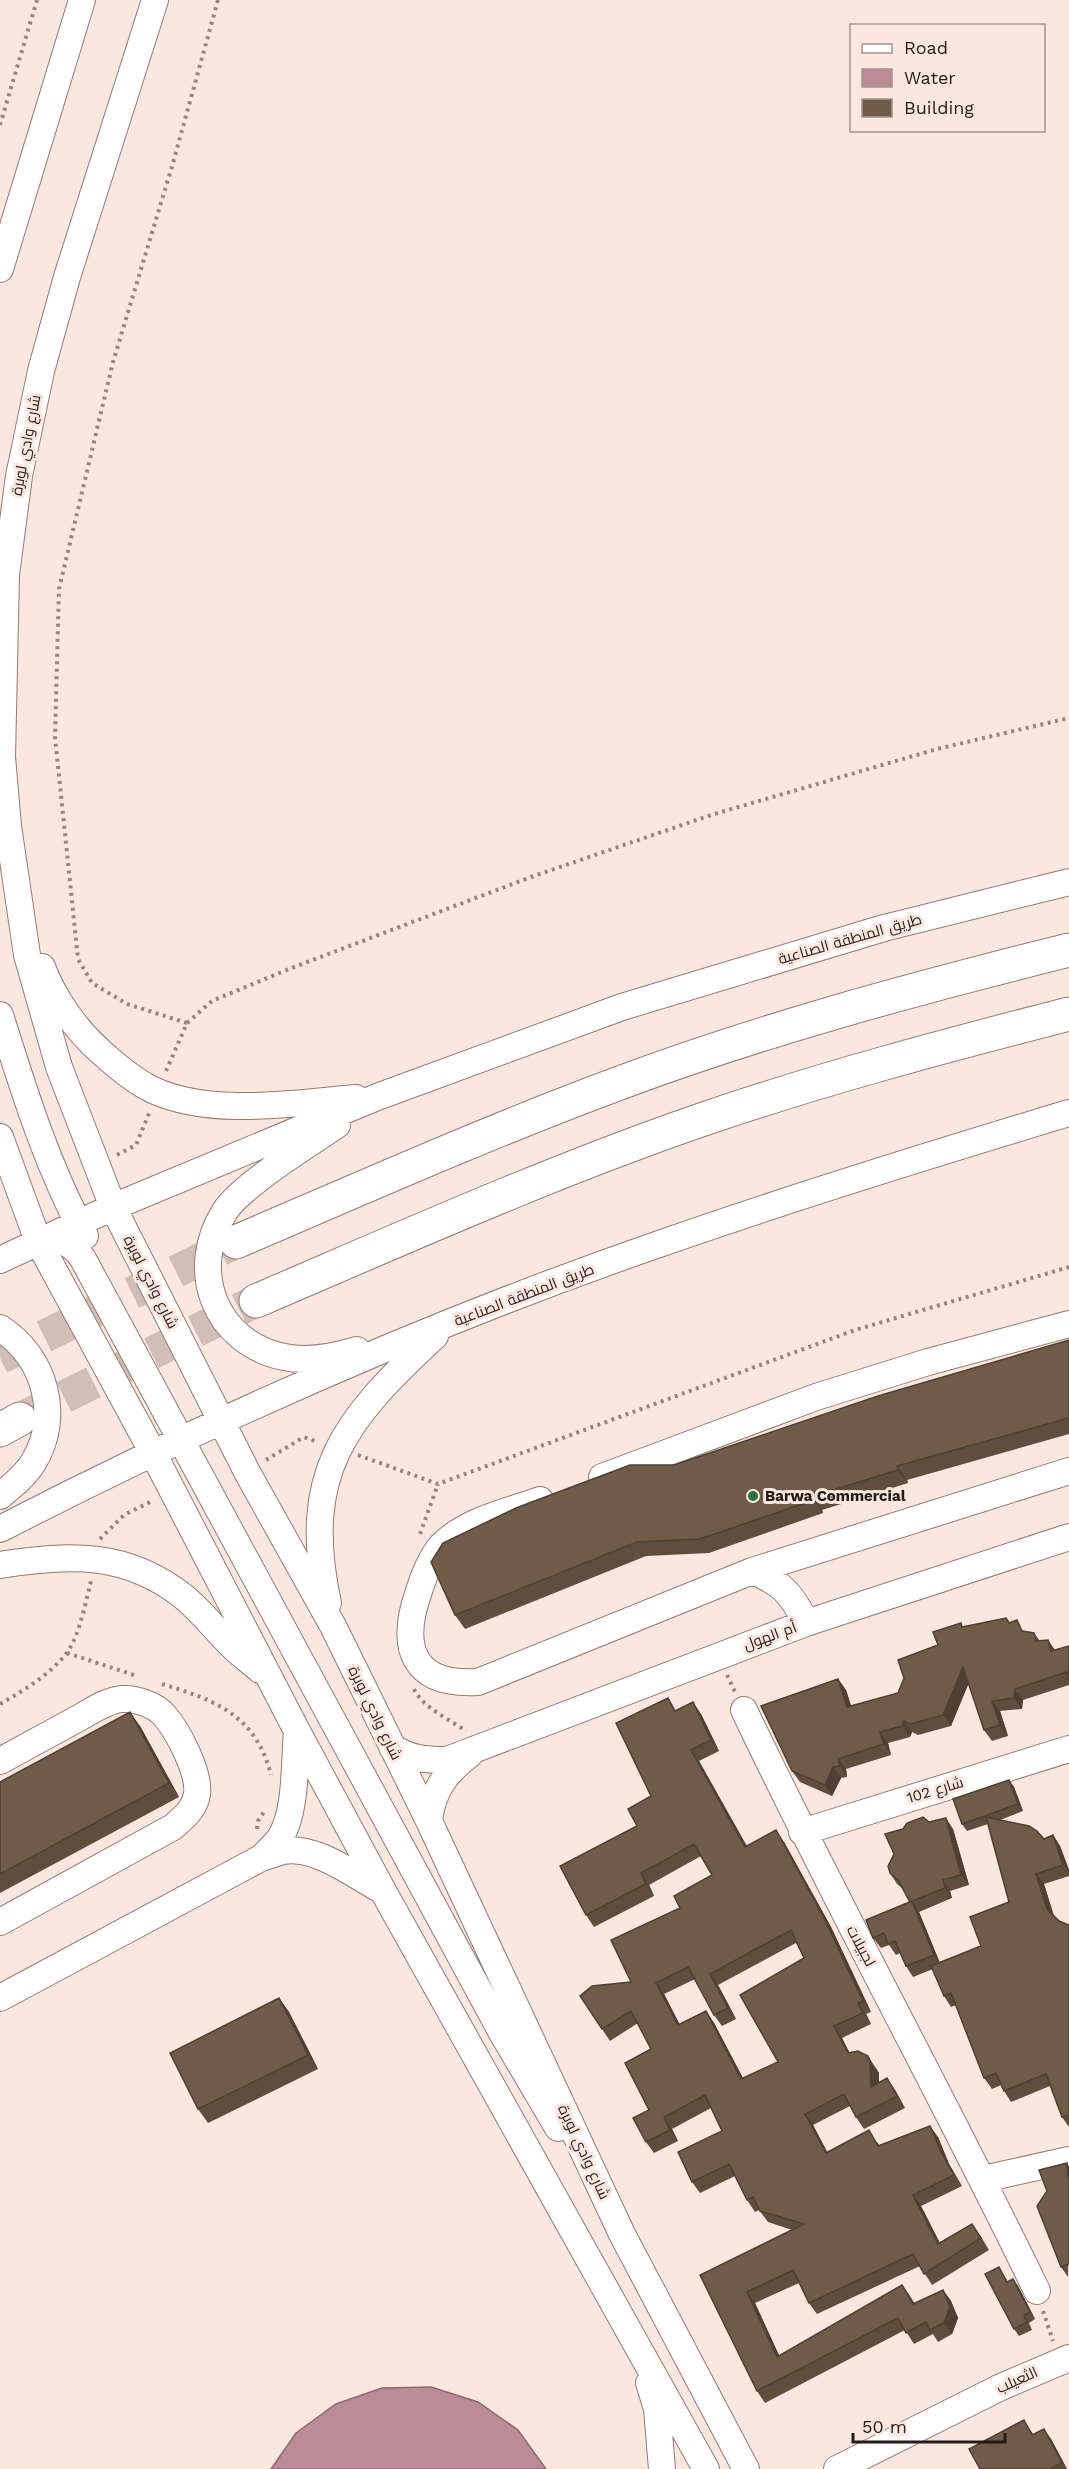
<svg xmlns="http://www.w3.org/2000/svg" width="1069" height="2469" font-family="'Work Sans',Cairo,sans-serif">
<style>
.water{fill:#bb8b96;stroke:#8e6970;stroke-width:1.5}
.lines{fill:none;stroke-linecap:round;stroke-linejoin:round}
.highway-tunnel{stroke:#d0beb7;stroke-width:33;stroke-dasharray:33 16;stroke-linecap:butt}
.minor-casing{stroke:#967a6d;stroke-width:28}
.highway-casing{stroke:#967a6d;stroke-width:35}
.path{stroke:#968680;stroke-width:4;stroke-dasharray:3 4.5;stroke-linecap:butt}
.minor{stroke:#fff;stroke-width:26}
.highway{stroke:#fff;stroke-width:33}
.wall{fill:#5f4e3d;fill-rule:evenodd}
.shaded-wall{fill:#4e4032}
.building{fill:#6f5b47;stroke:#4e4032;stroke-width:1.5;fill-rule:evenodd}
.poi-dot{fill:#2b7441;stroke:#fae7df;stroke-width:2}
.labels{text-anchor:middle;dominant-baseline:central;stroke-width:6;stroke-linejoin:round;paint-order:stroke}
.street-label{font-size:15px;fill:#261b16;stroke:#fae7df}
.poi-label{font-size:15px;font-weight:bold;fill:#261b16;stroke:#fae7df;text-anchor:start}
</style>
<rect width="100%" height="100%" fill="#fae7df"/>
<!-- water -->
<path class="water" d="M431 2387 478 2402 518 2430 546 2469H271L296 2433 336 2404 382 2388Z"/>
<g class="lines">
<!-- highway-tunnel -->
<path class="highway-tunnel" d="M0 1358 236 1242
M20 1419 256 1301"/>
<defs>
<path id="minor" d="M155 0 67 277 41 371 19 476 6 575 2 757 8 826 27 955 59 1067 113 1207 247 1472 333 1626 429 1821 622 2234 746 2469
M0 269 82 0
M42 967C54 999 76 1030 101 1052 117 1066 134 1081 153 1090 212 1117 293 1103 356 1098
M0 1015C24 1091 47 1166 85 1236
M337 1125C309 1144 242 1185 225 1211 187 1270 215 1343 284 1357 308 1362 334 1357 357 1350
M0 1137 38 1241 153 1453 297 1731 383 1891 706 2469
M38 1241C57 1236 72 1242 83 1259L502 2033 558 2128
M0 1260 113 1207 377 1097 622 1007 884 928 1069 882
M0 1328C45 1357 62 1416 33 1463 25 1476 12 1486 0 1496
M602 1477 816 1397 928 1362 1069 1324
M540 1500C507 1512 466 1520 441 1546 430 1559 424 1575 419 1591 399 1647 412 1686 478 1682L752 1571 1069 1471
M0 1529C212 1420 436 1321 662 1243 796 1196 933 1154 1069 1113
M0 1565C69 1554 126 1551 184 1597 201 1611 214 1628 229 1643 238 1653 250 1661 260 1670
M752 1571C782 1583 792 1594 806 1623
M328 1603C300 1473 344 1420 435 1336
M744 1710C837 1906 943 2096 1037 2291
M392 1747C410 1759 426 1760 447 1760L806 1623 1069 1537
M0 1761C26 1747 51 1733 77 1719 90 1712 107 1700 122 1699 136 1698 155 1705 164 1715 178 1731 200 1773 197 1794 195 1809 184 1817 173 1827L0 1922
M429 1821C432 1791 446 1772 470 1754
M802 1832 1069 1749
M261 1858C267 1852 275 1845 280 1838 297 1811 294 1763 297 1731
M0 1998 261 1858C268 1856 276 1853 283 1851 316 1845 355 1876 383 1891
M983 2179 1069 2160
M649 2383 657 2409 662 2469
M837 2469 1001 2387 1069 2358"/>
<path id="highway" d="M236 1242C362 1188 488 1132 617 1084 764 1029 917 988 1069 950
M256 1301C403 1238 548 1173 698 1121 820 1079 944 1046 1069 1014
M0 1430 20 1419"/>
</defs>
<!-- minor casing -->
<use href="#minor" class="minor-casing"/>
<!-- highway casing -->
<use href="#highway" class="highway-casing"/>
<!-- path -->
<path class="path" d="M0 125 37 0
M187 1023 127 1004 92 983 78 959 55 737 59 589 113 362 173 163 218 0
M166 1071 187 1023 212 1001 289 969 531 877 711 815 937 749 1069 718
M117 1155 136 1145 150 1111
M358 1455 438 1484 855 1330 1069 1267
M266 1460 304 1437 317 1442
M420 1534 438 1484
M100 1539 124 1515 154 1500
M67 1653 134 1675
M727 1675 735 1692
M162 1684C215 1700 256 1715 271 1775
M414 1689C423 1708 449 1719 466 1731
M0 1704C25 1690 63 1667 74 1640 82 1622 86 1601 91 1581
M257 1829 258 1821 266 1809
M1043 2311 1053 2341"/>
<!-- minor -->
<use href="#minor" class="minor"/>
<!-- highway -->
<use href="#highway" class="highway"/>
</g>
<!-- wall -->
<path class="wall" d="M1069 1340V1434L907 1480 908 1483 822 1510 823 1513 709 1553 646 1556 465 1629 455 1615 674 1465Z
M1009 1623 1024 1631 1034 1633 1040 1641 1048 1640 1055 1650 1069 1646V1685L1023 1700 1022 1709 1000 1711 1008 1736 992 1741 984 1730 968 1683 951 1726 918 1735 912 1732 910 1737 888 1743 891 1755 846 1769 847 1777 841 1778 832 1796 800 1782 792 1771 838 1679 846 1690 851 1706 898 1693 938 1645 963 1627Z
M676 1710 701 1714 719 1751 699 1761 747 1846 784 1842 831 1927 871 2012 866 2014 871 2024 842 2038 849 2053 876 2068 879 2073V2083L895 2090 905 2108 864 2129 856 2117 850 2106 813 2125 827 2152 877 2142 879 2145 938 2137 949 2164 962 2186 921 2206 940 2243 980 2235 989 2250 932 2285 920 2266 817 2314 809 2303 799 2283 755 2303 779 2356 902 2285 915 2304 943 2290 951 2301 958 2318 952 2334 938 2342 933 2334 914 2344 905 2330 765 2403 757 2391 700 2275 792 2230 768 2222 759 2210 755 2212 747 2200 735 2176 700 2193 692 2182 722 2131 711 2108 672 2129 678 2141 654 2153 646 2142 649 2110 651 2049 638 2023 610 2041 602 2029 680 1908 712 1875 701 1856 649 1885 654 1896 594 1927 586 1915 637 1826 651 1796ZM796 1943 804 1958 778 2062 743 2078 714 2023 706 2011 680 2025 664 1994 695 1979 714 2015 722 2026 736 2019 718 1985Z
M140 1726 179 1797 0 1893V1782Z
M1009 1780 1014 1787 1023 1811 1000 1820 1044 1839 1053 1835 1060 1846 1069 1870V1876L1044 1884 1054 1916 1059 1921 1069 1925V2127L1062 2117 1050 2086 1011 2102 1004 2091 1001 2085 992 2089 984 2078 956 2005 951 2007 944 1996 933 1969 913 1977 906 1966 900 1953 896 1955 889 1945 881 1948 873 1938 910 1902 902 1888 897 1884 890 1873 929 1822 953 1829 969 1885 950 1891 952 1898 919 1912 940 1963 981 1946 1009 1902 988 1824 967 1831 962 1824Z
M279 1998 289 2012 318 2069 208 2123 198 2109Z
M1067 2163 1069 2167 1068 2277 1061 2267Z
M999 2267 1008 2282 1013 2279 1018 2286 1035 2319 1029 2323 1032 2330 1019 2336 1014 2329Z
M1024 2420 1033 2434 1051 2439 1067 2469H980Z"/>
<!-- shaded-wall -->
<path class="shaded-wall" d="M897 1466 907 1480 908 1483 898 1470Z
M813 1496 822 1510 823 1513 814 1500Z
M1048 1640 1055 1651H1051Z
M963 1667 971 1678 951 1726 943 1715Z
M838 1679 846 1690 855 1718 847 1707Z
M1015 1689 1023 1700 1022 1709 1014 1698Z
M992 1701 1000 1711 1008 1736 1000 1725Z
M693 1702 701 1714 719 1751 711 1740Z
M130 1712 140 1726 179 1797 169 1783Z
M904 1721 912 1732 910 1737 902 1726Z
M880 1732 888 1743 891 1755 884 1744Z
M691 1750 699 1761 753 1858 745 1847Z
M838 1759 846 1769 847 1777 840 1766Z
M833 1767 841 1778 832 1796 825 1785Z
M1009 1780 1014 1787 1023 1811 1018 1804Z
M946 1818 953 1829 969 1885 961 1875Z
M776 1830 784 1842 831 1927 871 2012 863 2001Z
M1053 1835 1060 1846 1069 1870V1873L1063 1865Z
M641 1873 649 1885 654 1896 646 1884Z
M1036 1874 1044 1884 1055 1920 1047 1909Z
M943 1880 950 1891 952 1898 945 1888Z
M912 1901 919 1912 941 1966 934 1955Z
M710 1974 718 1985 736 2019 728 2008Z
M656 1983 664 1994 686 2037 678 2025Z
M279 1998 289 2012 318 2069 308 2055Z
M858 2003 866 2014 871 2024 863 2013Z
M706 2011 714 2023 749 2090 741 2079Z
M834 2026 842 2038 856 2065 848 2053Z
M868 2056 879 2073V2099L871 2087Z
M887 2078 895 2090 905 2108 897 2096Z
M805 2114 813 2125 834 2165 826 2153Z
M664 2117 672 2129 678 2141 670 2130Z
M930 2126 938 2137 949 2164 962 2186 941 2152Z
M1067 2163 1069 2167V2179L1068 2177Z
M913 2195 921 2206 946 2256 938 2244Z
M1013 2279 1018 2286 1035 2319 1030 2312Z
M902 2285 910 2296 921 2316 913 2304Z
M943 2290 951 2301 958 2318 952 2334 944 2323Z
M747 2292 755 2303 785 2368 777 2357Z
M1044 2429 1051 2439 1067 2469 1062 2463Z"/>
<!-- building -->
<path class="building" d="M1069 1340V1418L897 1466 898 1470 813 1496 814 1500 700 1539 637 1542 455 1615 431 1562 443 1543 516 1508 630 1465H674L878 1396Z
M1006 1618 1009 1623 1017 1620 1022 1631 1034 1633 1036 1641 1048 1640 1051 1651 1069 1646V1677L1067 1672 1015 1689 1014 1698 992 1701 1000 1725 984 1730 963 1667 943 1715 911 1724 904 1721 902 1726 880 1732 884 1744 838 1759 840 1766 833 1767 825 1785 792 1771 761 1706 838 1679 847 1707 898 1693 904 1678 898 1660 938 1645 933 1632 961 1623 962 1627Z
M668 1698 675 1711 693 1702 711 1740 691 1750 745 1847 776 1830 823 1916 863 2001 858 2003 863 2013 834 2026 848 2053 858 2051 868 2056 870 2061 871 2087 887 2078 897 2096 856 2117 844 2094 805 2114 826 2153 869 2130 878 2146 930 2126 941 2152 954 2175 913 2195 938 2244 972 2224 981 2238 924 2274 913 2254 809 2303 793 2270 747 2292 777 2357 902 2285 913 2304 943 2290 950 2307 944 2323 930 2330 926 2322 906 2333 898 2318 757 2391 700 2275 804 2224 760 2211 753 2197 747 2200 729 2164 692 2182 678 2152 722 2131 705 2095 664 2117 670 2130 646 2142 633 2118 649 2110 625 2063 651 2049 631 2011 602 2029 580 1996 592 1986 631 1982 611 1940 680 1908 674 1896 712 1875 694 1844 641 1873 646 1884 586 1915 560 1866 637 1826 628 1809 651 1796 616 1723ZM791 1930 804 1958 740 1995 778 2062 741 2079 706 2011 678 2025 656 1983 688 1967 714 2015 728 2008 710 1974Z
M130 1712 169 1783 0 1874V1782Z
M1009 1780 1018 1804 962 1824 953 1799Z
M923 1817 929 1822 946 1818 961 1875 943 1880 945 1888 910 1902 898 1880 890 1873 888 1866 894 1854 885 1834 903 1829 907 1823Z
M986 1817 1029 1826 1037 1831 1044 1839 1053 1835 1063 1865 1036 1874 1047 1909 1059 1921 1069 1925V2115L1062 2117 1046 2074 1004 2091 996 2073 984 2078 951 1993 944 1996 931 1966 981 1946 970 1917 1009 1902Z
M912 1901 934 1955 906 1966 895 1941 888 1944 884 1933 873 1938 866 1920Z
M279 1998 308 2055 198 2109 170 2053Z
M1067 2163 1068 2177 1069 2176V2264L1061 2267 1037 2206 1047 2191 1039 2170Z
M999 2267 1007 2282 1013 2279 1030 2312 1024 2315 1027 2322 1014 2329 985 2274Z
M1024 2420 1032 2435 1044 2429 1062 2463 1050 2469H980L969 2449Z"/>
<!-- markers -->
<circle class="poi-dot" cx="753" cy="1496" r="6"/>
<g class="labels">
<!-- street labels -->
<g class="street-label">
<text transform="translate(26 445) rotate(-79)">شارع وادي لوبرة</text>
<text transform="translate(850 939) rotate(-16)">طريق المنطقة الصناعية</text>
<text transform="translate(151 1282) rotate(63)">شارع وادي لوبرة</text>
<text transform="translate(524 1295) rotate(-21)">طريق المنطقة الصناعية</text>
<text transform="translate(770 1636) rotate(-20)">أم الهول</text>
<text transform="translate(375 1713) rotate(64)">شارع وادي لوبرة</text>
<text transform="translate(935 1790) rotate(-17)">شارع 102</text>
<text transform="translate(861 1946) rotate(62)">لجبيلات</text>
<text transform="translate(584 2152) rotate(65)">شارع وادي لوبرة</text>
<text transform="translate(1017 2380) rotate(-24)">الثعيلب</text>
</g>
<!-- poi labels -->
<g class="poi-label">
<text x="765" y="1496">Barwa Commercial</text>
</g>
</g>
<!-- legend -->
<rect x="850" y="24" width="195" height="108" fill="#fae7df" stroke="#a5958f" stroke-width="1.5"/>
<rect x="862" y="44" width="30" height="9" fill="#ffffff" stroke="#a5958f" stroke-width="1.5"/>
<text x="904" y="54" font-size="18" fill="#261b16">Road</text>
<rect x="862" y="69" width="30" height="18" fill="#bb8b96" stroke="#a5958f" stroke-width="1.5"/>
<text x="904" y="84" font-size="18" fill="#261b16">Water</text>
<rect x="862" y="99" width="30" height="18" fill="#6f5b47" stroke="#a5958f" stroke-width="1.5"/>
<text x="904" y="114" font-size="18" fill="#261b16">Building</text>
<!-- scale -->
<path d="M853 2433v9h152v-9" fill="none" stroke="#261b16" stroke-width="3"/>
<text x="862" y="2433" font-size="18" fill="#261b16" stroke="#fae7df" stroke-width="4.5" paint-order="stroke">50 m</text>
</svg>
